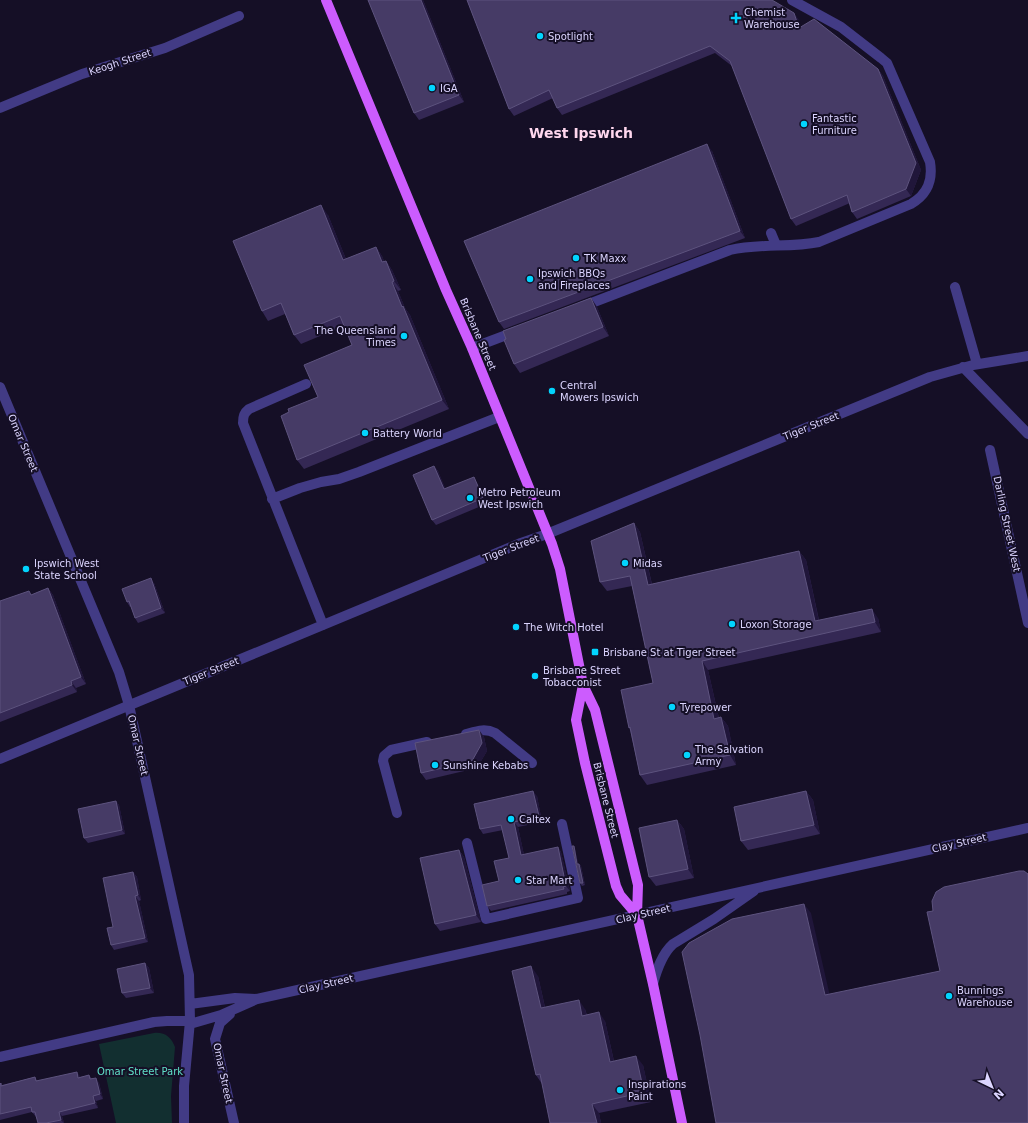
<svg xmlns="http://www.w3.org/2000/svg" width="1028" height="1123" font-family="'DejaVu Sans',sans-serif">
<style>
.green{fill:#122f30}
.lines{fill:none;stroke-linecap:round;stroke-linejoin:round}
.minor{stroke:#423b85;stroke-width:10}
.major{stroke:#cc5cfe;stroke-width:10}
.wall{fill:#342854}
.shaded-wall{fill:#20163a}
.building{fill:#463b66;stroke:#5d537e}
.poi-dot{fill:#02d4fe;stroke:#150f26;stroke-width:1.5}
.labels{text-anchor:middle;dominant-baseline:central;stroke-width:4;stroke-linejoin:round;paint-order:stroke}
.poi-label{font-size:10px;fill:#dcd5ff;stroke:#150f26;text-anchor:start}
.street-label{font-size:10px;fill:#dcd5ff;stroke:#150f26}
.park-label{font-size:10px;fill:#60e0c8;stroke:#150f26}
.district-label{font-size:14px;font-weight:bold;fill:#ffd7ee;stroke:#150f26}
</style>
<rect width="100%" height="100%" fill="#150f26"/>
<!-- green -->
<path class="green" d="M154 1033C165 1032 171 1037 175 1047L171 1096 172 1123H116L99 1044Z"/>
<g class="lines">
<!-- minor -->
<path class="minor" d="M0 108 82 74 165 48 239 16
M771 233 776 245
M955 287 977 364
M581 307 730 250C760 243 790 248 819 242L911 204C928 194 933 180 930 162L887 63 881 58 841 27 792 0
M472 348 517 331
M963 367 1028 434
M306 384 249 409C244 413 243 416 243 423L323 625
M0 387 119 672 129 705 189 975 190 1021 184 1086V1123
M990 450 1028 623
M272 499 300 488 321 482 339 479 359 472 499 417
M466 734C477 731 485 728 495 733L532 763
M0 759 482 559 521 543 547 534 930 377 973 365 1028 356
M397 813 383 761 384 756 391 750 427 742
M467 843 486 919 578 898 562 824
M653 984C657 969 662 954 673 944L714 919 754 891
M190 1004 235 998 257 999
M230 1014 220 1023 215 1039 234 1123
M190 1024 221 1015 257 999 1028 828
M0 1057 154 1022 167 1021H190"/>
<!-- major -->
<path class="major" d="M326 0 446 290 472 348 552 544 560 569 583 685 595 710 638 885 637 915 653 984 682 1123
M583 685 576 720 585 763 616 886 620 895 637 915"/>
</g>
<!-- wall -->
<path class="wall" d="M423 0 464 102 419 120 414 113Z
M467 0 799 20 801 27 878 69 883 76 921 170 911 196 857 219 852 212 850 203 796 226 791 219 732 66 715 53 562 115 557 108 553 98 514 116 509 109Z
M712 151 745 238 504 329 499 322Z
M328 215 346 259 376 247 382 256 384 261H386L392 270 401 290 398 291 405 308 410 315 449 409 304 469 297 460 289 412 318 397 352 345 344 326 301 344 294 335 285 314 268 321 262 311Z
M591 298 597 307 609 336 520 373 514 364Z
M434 466 438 471 445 489 474 477 477 483 486 504 436 525 432 520Z
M634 523 640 532 652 584 799 551 806 560 819 620 878 618 881 632 708 670 719 718 721 717 728 726 736 765 647 785 640 775 630 730 629 728 653 683 632 586 607 591 600 582Z
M154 583 165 613 138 623 135 618 131 607H130L127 602Z
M48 588 53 595 86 684 76 688 77 692 0 722V601L31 595Z
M479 730 484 737 487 751 477 768 426 780 421 773Z
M806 791 813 800 820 834 748 850 741 841Z
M537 796 542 822 518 827 524 855 558 847 561 852 570 891 567 892V894L491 911 487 906 499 881 509 858 503 830 483 834 480 829Z
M116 801 119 805 125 834 88 843 84 838Z
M677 820 684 829 694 878 656 886 649 877Z
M574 846 575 849 578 864H579L581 866 585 885 582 886 580 883Z
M459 850 464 857 481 922 440 931 435 924Z
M133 872 137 877 141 900 139 901 148 942 114 950 111 945 113 927Z
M145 963 149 968 154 993 126 998 122 993Z
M538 976 545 1007 585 1009 587 1015 605 1021 614 1061 643 1065 651 1102 599 1113 601 1123H550L542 1084 536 1075Z
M89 1075 92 1079 99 1083 103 1099 96 1101 98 1108 62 1116 64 1123H38L36 1117 32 1112 0 1120V1084L1 1083 2 1085 35 1077 37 1081 80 1076V1077Z"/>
<!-- shaded-wall -->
<path class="shaded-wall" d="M421 0H423L464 102 459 95Z
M794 13 799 20 804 35 799 28Z
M878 69 883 76 921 170 911 196 906 189Z
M707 144 712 151 745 238 740 231Z
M321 205 328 215 350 269 343 260Z
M376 247 382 256 388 271 382 262Z
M386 261 392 270 401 290 394 281Z
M392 282 398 291 405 308 410 315 449 409 442 400Z
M591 298 597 307 609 336 603 327Z
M434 466 438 471 448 494 444 489Z
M634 523 640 532 654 594 648 585Z
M799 551 806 560 821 631 815 621Z
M151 578 154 583 165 613 161 608Z
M48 588 53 595 86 684 81 677Z
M872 609 878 618 881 632 875 622Z
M702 661 708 670 721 728 714 719Z
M71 681 76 688 77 692 72 685Z
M721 717 728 726 736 765 730 755Z
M479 730 484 737 487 751 477 768 472 761Z
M533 791 537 796 542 822 539 816Z
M806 791 813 800 820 834 814 825Z
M116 801 119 805 125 834 122 830Z
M677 820 684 829 694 878 688 869Z
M514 822 518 827 525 860 521 855Z
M574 846 575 849 579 867 577 864Z
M558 847 561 852 570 891 566 886Z
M459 850 464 857 481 922 476 915Z
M579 864 581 866 585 885 583 883Z
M133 872 137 877 141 900 138 895Z
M135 896 139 901 148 942 145 938Z
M804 904 811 913 832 1005 825 995Z
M145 963 149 968 154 993 150 988Z
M531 966 538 976 547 1017 541 1008Z
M579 1000 585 1009 589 1025 582 1016Z
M599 1012 605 1021 616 1071 610 1062Z
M636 1056 643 1065 651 1102 644 1092Z
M77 1072 80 1076 81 1082 78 1078Z
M96 1078 99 1083 103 1099 100 1094Z
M93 1096 96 1101 98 1108 95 1103Z
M592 1104 599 1113 601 1123H597Z
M59 1112 62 1116 64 1123 61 1120Z"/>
<!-- building -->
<path class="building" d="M368 0H421L459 95 414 113Z
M467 0H772L794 13 799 28 814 19 878 69 916 163 906 189 852 212 847 195 791 219 730 61 710 46 557 108 549 90 509 109Z
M707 144 740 231 499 322 464 241Z
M321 205 343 260 376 247 382 262 386 261 394 281 392 282 402 307 403 306 442 400 297 460 281 416 289 412 288 409 318 397 304 365 352 345 340 316 294 335 281 303 262 311 233 241Z
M591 298 603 327 514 364 504 340 506 339 503 331Z
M434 466 444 489 474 477 483 498 432 520 413 475Z
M634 523 648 585 799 551 815 621 872 609 875 622 702 661 714 719 721 717 730 755 640 775 630 727 629 728 621 690 653 683 630 576 600 582 591 541Z
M151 578 161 608 135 618 129 601 127 602 122 589Z
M48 588 81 677 71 681 72 685 0 713V601L29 591 31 595Z
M479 730 482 743 472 761 421 773 415 743Z
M533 791 539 816 514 822 521 855 558 847 566 886 563 887 564 889 487 906 482 885 499 881 494 861 509 858 501 825 480 829 474 804Z
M806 791 814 825 741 841 734 807Z
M116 801 122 830 84 838 78 809Z
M677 820 688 869 649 877 639 828Z
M572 846H574L577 864H579L583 883H580Z
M459 850 476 915 435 924 420 858Z
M1019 871H1024L1028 874V1123H716L700 1035 682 952 689 943 732 919 804 904 825 995 940 971 927 912 933 911 932 901 936 892 944 887Z
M133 872 138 895 135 896 145 938 111 945 107 928 113 927 103 878Z
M145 963 150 988 122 993 117 969Z
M531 966 541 1008 579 1000 582 1016 599 1012 610 1062 636 1056 644 1092 592 1104 597 1123H550L540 1074 536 1075 512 971Z
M77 1072 78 1078 89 1075 90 1079 96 1078 100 1094 93 1096 95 1103 59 1112 61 1120 46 1123H38L35 1112H32L31 1107 0 1114V1084L1 1083V1086L35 1077 36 1081Z"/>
<!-- markers -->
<g class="poi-dot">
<path d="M734 12h4v4h4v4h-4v4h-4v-4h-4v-4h4z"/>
<circle cx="540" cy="36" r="4"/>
<circle cx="432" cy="88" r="4"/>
<circle cx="804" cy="124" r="4"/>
<circle cx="576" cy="258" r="4"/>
<circle cx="530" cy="279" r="4"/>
<circle cx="404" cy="336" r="4"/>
<circle cx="552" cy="391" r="4"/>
<circle cx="365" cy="433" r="4"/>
<circle cx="470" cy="498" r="4"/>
<circle cx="625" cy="563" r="4"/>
<circle cx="26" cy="569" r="4"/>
<circle cx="732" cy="624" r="4"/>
<circle cx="516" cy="627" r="4"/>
<rect x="591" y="648" width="8" height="8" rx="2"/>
<circle cx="535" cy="676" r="4"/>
<circle cx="672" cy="707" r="4"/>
<circle cx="687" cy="755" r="4"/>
<circle cx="435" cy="765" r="4"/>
<circle cx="511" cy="819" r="4"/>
<circle cx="518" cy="880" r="4"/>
<circle cx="949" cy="996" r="4"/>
<circle cx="620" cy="1090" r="4"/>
</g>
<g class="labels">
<!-- poi labels -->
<g class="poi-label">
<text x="744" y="12">Chemist<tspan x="744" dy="12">Warehouse</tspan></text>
<text x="548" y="36">Spotlight</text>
<text x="440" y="88">IGA</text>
<text x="812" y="118">Fantastic<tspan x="812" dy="12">Furniture</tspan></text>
<text x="584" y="258">TK Maxx</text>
<text x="538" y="273">Ipswich BBQs<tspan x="538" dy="12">and Fireplaces</tspan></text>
<text x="396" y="330" text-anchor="end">The Queensland<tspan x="396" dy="12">Times</tspan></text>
<text x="560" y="385">Central<tspan x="560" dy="12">Mowers Ipswich</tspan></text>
<text x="373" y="433">Battery World</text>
<text x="478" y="492">Metro Petroleum<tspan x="478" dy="12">West Ipswich</tspan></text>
<text x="34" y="563">Ipswich West<tspan x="34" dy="12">State School</tspan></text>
<text x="633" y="563">Midas</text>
<text x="740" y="624">Loxon Storage</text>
<text x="524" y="627">The Witch Hotel</text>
<text x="603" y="652">Brisbane St at Tiger Street</text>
<text x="543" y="670">Brisbane Street<tspan x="543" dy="12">Tobacconist</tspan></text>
<text x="680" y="707">Tyrepower</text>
<text x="695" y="749">The Salvation<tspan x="695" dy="12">Army</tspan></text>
<text x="443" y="765">Sunshine Kebabs</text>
<text x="519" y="819">Caltex</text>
<text x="526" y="880">Star Mart</text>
<text x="957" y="990">Bunnings<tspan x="957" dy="12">Warehouse</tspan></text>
<text x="628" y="1084">Inspirations<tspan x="628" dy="12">Paint</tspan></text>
</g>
<!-- street labels -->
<g class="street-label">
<text transform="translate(120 62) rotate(-18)">Keogh Street</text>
<text transform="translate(478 334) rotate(67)">Brisbane Street</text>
<text transform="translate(811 426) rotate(-22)">Tiger Street</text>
<text transform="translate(23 443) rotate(67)">Omar Street</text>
<text transform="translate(1007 524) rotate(78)">Darling Street West</text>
<text transform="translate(511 548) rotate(-21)">Tiger Street</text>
<text transform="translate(211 671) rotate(-22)">Tiger Street</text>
<text transform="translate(138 745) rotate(77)">Omar Street</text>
<text transform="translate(606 800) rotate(76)">Brisbane Street</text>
<text transform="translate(959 843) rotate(-13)">Clay Street</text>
<text transform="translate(643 914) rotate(-13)">Clay Street</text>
<text transform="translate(326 984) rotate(-13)">Clay Street</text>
<text transform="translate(223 1073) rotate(78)">Omar Street</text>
</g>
<!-- park labels -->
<g class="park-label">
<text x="140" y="1071">Omar Street Park</text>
</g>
<!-- district labels -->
<g class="district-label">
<text x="581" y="133">West Ipswich</text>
</g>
</g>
<!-- north arrow -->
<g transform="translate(992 1087) rotate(137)" stroke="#150f26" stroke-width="3" paint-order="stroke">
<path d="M0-3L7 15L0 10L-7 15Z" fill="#dcd5ff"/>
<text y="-6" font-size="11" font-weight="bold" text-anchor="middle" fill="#dcd5ff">N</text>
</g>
</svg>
